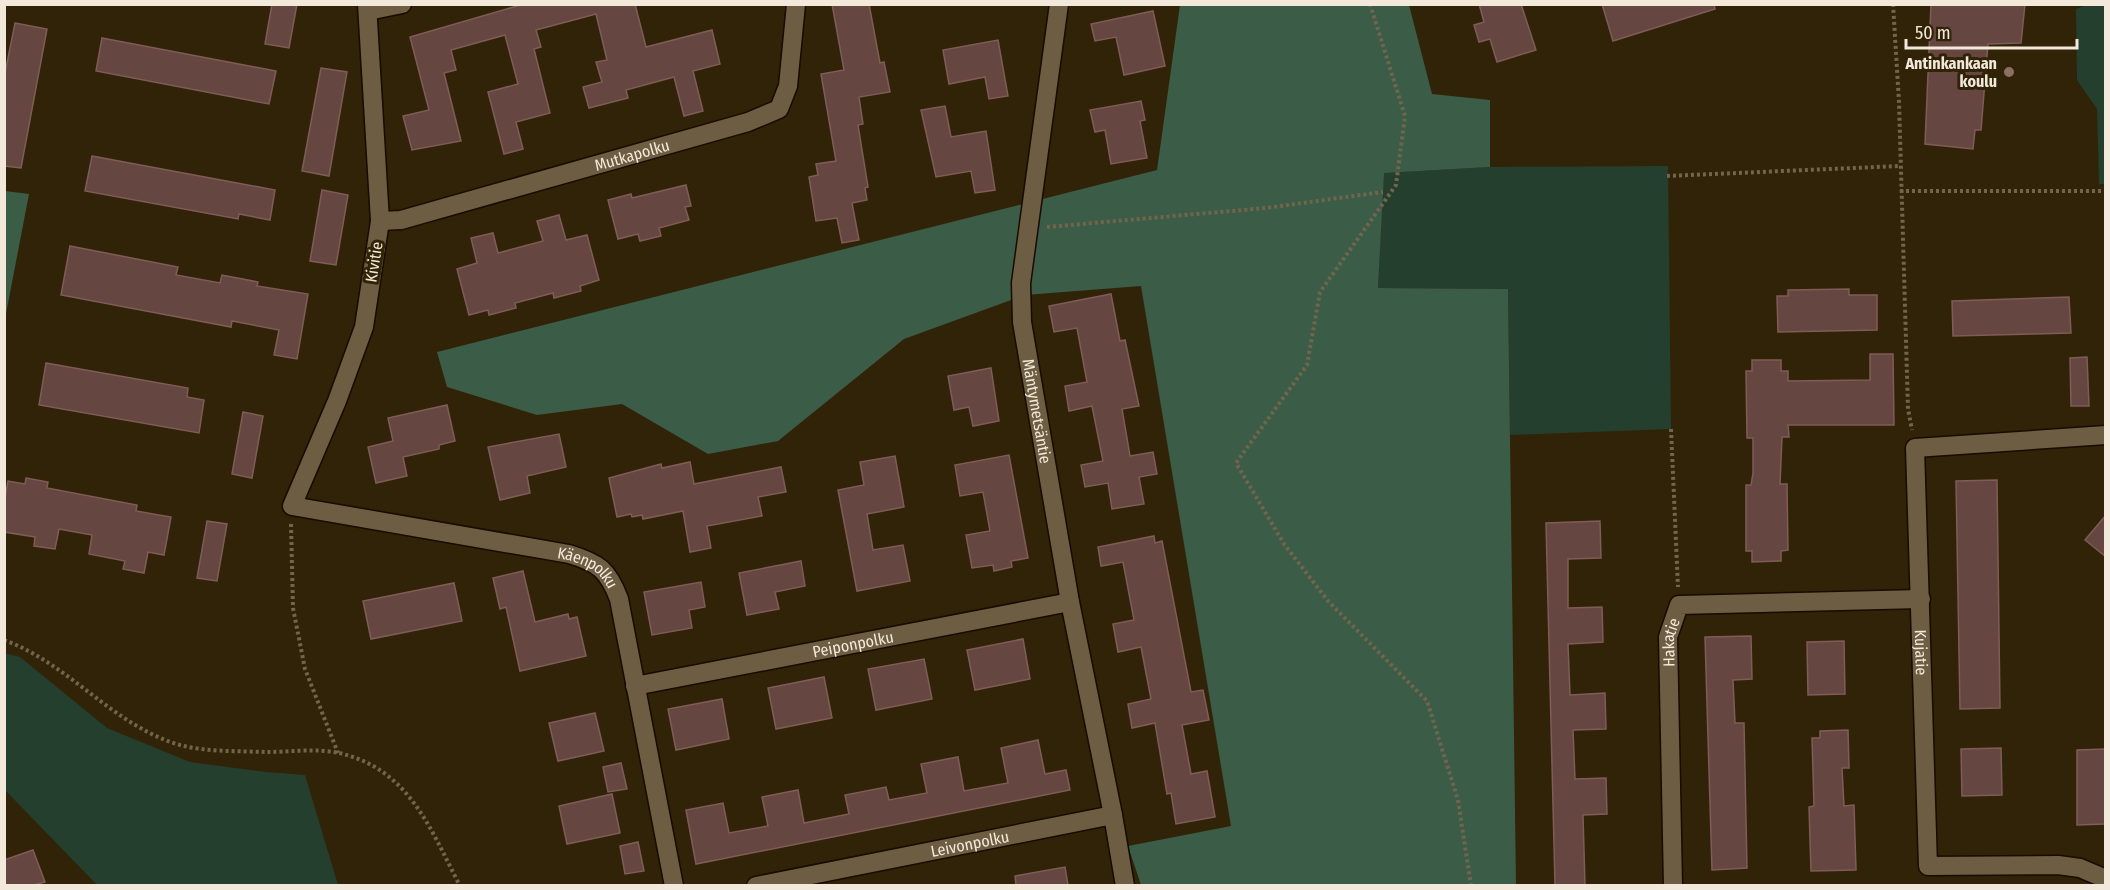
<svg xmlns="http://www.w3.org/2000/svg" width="2110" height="890" font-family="'Fira Sans Condensed',sans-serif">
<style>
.green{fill:#243f2e}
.forest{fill:#3b5c47}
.building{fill:#664641;stroke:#7f5c57;stroke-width:1.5}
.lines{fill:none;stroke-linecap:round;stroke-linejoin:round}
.minor-casing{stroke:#180b00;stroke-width:21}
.path{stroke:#71654d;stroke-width:4;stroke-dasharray:3 3;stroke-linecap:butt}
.minor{stroke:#6d5d42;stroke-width:18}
.education-dot{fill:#8d6e63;stroke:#312307;stroke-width:2}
.labels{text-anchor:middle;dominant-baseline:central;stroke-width:6;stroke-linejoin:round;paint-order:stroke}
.poi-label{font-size:16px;font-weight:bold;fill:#f3e9da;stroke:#312307;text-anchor:end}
.street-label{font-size:16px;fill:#f3e9da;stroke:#312307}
</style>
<rect width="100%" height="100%" fill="#312307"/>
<!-- green -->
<path class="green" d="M2087 5H2105V184H2099L2097 109 2077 80 2076 9Z
M1668 166 1671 429 1510 435 1508 289 1378 288 1383 173 1490 167Z
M4 653 20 657 107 728 190 762 266 772 305 775 338 885H97L5 790Z"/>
<!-- forest -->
<path class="forest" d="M1180 5H1409L1432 94 1490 100V167L1384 173 1378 288 1508 289 1516 885H1141L1128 846 1231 826 1141 286 1025 295 904 339 778 441 708 454 622 404 537 415 447 387 437 352 1157 170Z
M5 191 29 194 5 319 4 191Z"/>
<!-- building -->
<path class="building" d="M272 4H297L289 48 265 44Z
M524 4H635L646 47 712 30 720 64 693 71 703 111 684 116 674 77 626 90 628 98 589 108 583 87 602 82 596 62 607 60 596 14 536 30 541 47 534 49 550 113 516 122 523 149 504 154 488 92 518 84 505 35 451 50 456 70 444 73 461 141 412 150 403 116 429 110 410 37Z
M832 4H869L880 63 884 62 890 92 859 97 863 124 858 125 868 187 865 188 867 200 852 203 859 240 842 243 837 218 816 221 809 177 818 175 816 164 836 161 821 74 844 70Z
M1479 4H1521L1536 50 1497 62 1490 39 1479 42 1474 25 1484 22Z
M1602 4H1714L1715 9 1613 41Z
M1931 4H2025L2021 43 1988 44 1981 130H1975L1973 149 1925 144Z
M1153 11 1165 66 1124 75 1116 37 1095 41 1091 24Z
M15 23 47 29 21 168 4 166V78Z
M102 38 276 71 269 104 96 71Z
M998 40 1008 96 989 99 985 77 949 84 943 50Z
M321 68 347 72 329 176 302 171Z
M1141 101 1145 120 1140 121 1147 158 1111 164 1105 130 1095 132 1090 110Z
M945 106 951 137 986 131 995 190 975 193 971 171 936 177 921 110Z
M92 156 275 190 270 220 239 214 238 219 85 191Z
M686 185 691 206 685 207 689 220 659 228 661 236 640 241 638 234 618 239 608 200 631 194 632 198Z
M322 190 348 195 336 265 310 261Z
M559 215 566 240 587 235 599 280 580 286 581 291 554 298 553 293 515 303 516 308 489 315 488 310 469 315 457 269 477 263 471 238 493 233 498 253 543 241 537 221Z
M70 246 178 267 176 275 220 283 222 275 258 282 257 286 308 294 297 359 274 355 279 330 232 321 231 327 61 295Z
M1849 289V295H1877V330L1778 332 1777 296H1788V290Z
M1111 294 1120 341 1125 340 1139 406 1122 409 1130 456 1153 452 1157 474 1139 477 1144 504 1112 509 1108 483 1085 487 1081 465 1103 461 1092 406 1069 411 1065 386 1087 382 1077 328 1054 332 1049 306Z
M2069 297 2071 333 1953 336 1952 301Z
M1870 354H1893L1894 425H1788L1789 437H1782L1780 484H1787L1788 550 1781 551V561L1752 562V551H1746V485H1751L1753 473V438H1747L1746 371H1752V360H1781V371H1788V381L1870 380Z
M2087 357 2089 406H2071L2070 358Z
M46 363 188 388 187 397 204 400 199 433 39 405Z
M991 368 999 421 973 426 969 407 954 410 948 376Z
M447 405 455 441 439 445V449L403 457 407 476 376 483 368 447 393 441 388 418Z
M243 412 263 416 252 478 232 474Z
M559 434 566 467 527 476 530 493 500 500 488 447Z
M1009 455 1028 558 1011 561 1012 567 994 571 993 565 972 568 966 535 990 531 983 492 960 496 955 465Z
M895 456 904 507 867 514 873 550 903 545 910 581 857 591 838 490 864 485 860 462Z
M690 462 694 484 781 467 786 492 758 497 762 516 707 526 711 548 690 552 683 511 643 519 642 515 632 517 631 514 617 517 609 478 661 464 662 468Z
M26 478 48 482 47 488 137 505 136 511 171 517 164 555 148 552 144 573 123 569 125 561 89 554 92 535 59 529 55 549 34 546 35 537 4 532V503L8 481 25 484Z
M1997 480 2000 708 1960 709 1956 481Z
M2106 515V557L2085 540Z
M207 521 227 524 217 581 197 578Z
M1600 521 1601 558 1568 559V608L1602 607 1603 642 1568 644 1570 695 1605 693 1606 729 1573 730 1575 779 1606 778 1607 814 1583 815 1585 885H1555L1546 523Z
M1154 536 1155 543 1162 541 1191 692 1203 690 1209 720 1182 725 1191 774 1207 771 1215 817 1176 824 1171 793 1167 794 1155 723 1132 728 1128 704 1151 699 1141 647 1118 652 1113 624 1134 620 1123 562 1101 566 1098 547Z
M801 561 805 586 775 592 779 609 747 615 739 573Z
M523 571 535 622 568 614 569 619 577 617 586 656 520 671 506 607 500 609 493 578Z
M701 582 705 607 689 610 692 628 652 635 644 592Z
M454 583 462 621 371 639 363 601Z
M1751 636 1752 679 1733 680 1735 723H1744L1747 868 1712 870 1705 637Z
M1023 639 1030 679 975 690 967 650Z
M1844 641 1845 694 1808 695 1807 642Z
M924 659 932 699 876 710 868 669Z
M824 677 832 718 776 729 768 688Z
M722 699 729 739 676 750 668 709Z
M595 713 604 751 558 761 549 723Z
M1848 730 1849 768H1842L1844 806 1854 805 1856 870 1811 871 1809 807 1814 806 1812 738H1820V731Z
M1038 740 1045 774 1066 770 1070 790 696 864 686 810 723 803 729 833 768 826 762 797 798 790 804 823 849 814 845 795 886 787 889 800 927 793 921 764 958 757 964 791 1008 783 1001 748Z
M2001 748 2002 795 1962 796 1961 749Z
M2106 749 2105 824 2077 825V750Z
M621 763 627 789 608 792 603 767Z
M612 794 620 833 567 844 559 806Z
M638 842 644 871 625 874 620 846Z
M33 850 45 882 34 885H4V860Z
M1065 867 1068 885H1016L1015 876Z"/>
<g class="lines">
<defs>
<g id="minor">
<path id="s1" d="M367 4 380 221 364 327 337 401 292 506 569 554C599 563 608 570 619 599L674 886"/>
<path id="s2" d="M1059 4 1021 283 1022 322 1070 602 1113 815"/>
<path d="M368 11 402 4"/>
<path id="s3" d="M380 221 401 220 748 122 779 109 788 86 796 4"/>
<path id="s4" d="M2106 435 1915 448 1928 866 2058 865 2080 868 2106 879"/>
<path id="s5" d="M635 686 1070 602"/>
<path id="s6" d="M756 886 1113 815 1125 886"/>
<path id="s7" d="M1673 886 1668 637 1679 605 1921 599"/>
</g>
</defs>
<!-- minor casing -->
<use href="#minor" class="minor-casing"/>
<!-- path -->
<path class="path" d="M1370 4 1405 116 1396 185 1320 292 1307 365 1236 463 1284 544 1328 601 1427 701 1458 800 1471 886
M1893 4 1899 102 1908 409 1912 430
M1667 176 1900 166
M1900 191H2106
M1047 227 1266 208 1383 192
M1671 429 1678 587
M291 524 293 608 305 669 338 753
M4 640C70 664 113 726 180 745 206 752 239 751 266 752 289 752 317 748 339 753 409 769 430 828 460 886"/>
<!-- minor -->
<use href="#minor" class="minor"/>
</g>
<!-- markers -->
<circle class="education-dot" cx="2009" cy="72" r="6"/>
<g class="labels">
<!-- poi labels -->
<g class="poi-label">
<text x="1997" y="63">Antinkankaan<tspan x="1997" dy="18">koulu</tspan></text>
</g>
<!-- street labels -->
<g class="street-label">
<text stroke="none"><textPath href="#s3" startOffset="261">Mutkapolku</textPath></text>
<text transform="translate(374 262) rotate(-81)">Kivitie</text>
<text stroke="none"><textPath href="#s2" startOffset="411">Mäntymetsäntie</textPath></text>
<text stroke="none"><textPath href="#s1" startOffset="822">Käenpolku</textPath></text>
<text stroke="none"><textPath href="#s7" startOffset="244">Hakatie</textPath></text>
<text stroke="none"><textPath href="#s5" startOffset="222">Peiponpolku</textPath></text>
<text stroke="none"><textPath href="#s4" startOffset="396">Kujatie</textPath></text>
<text stroke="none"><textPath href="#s6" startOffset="218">Leivonpolku</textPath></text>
</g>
</g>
<!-- border -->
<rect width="2110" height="890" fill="none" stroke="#f3e9da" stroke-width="12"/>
<!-- scale -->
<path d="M1906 39v9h171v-9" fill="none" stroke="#f3e9da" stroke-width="3"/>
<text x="1915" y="39" font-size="18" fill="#f3e9da" stroke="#312307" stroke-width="4.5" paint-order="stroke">50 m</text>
</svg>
